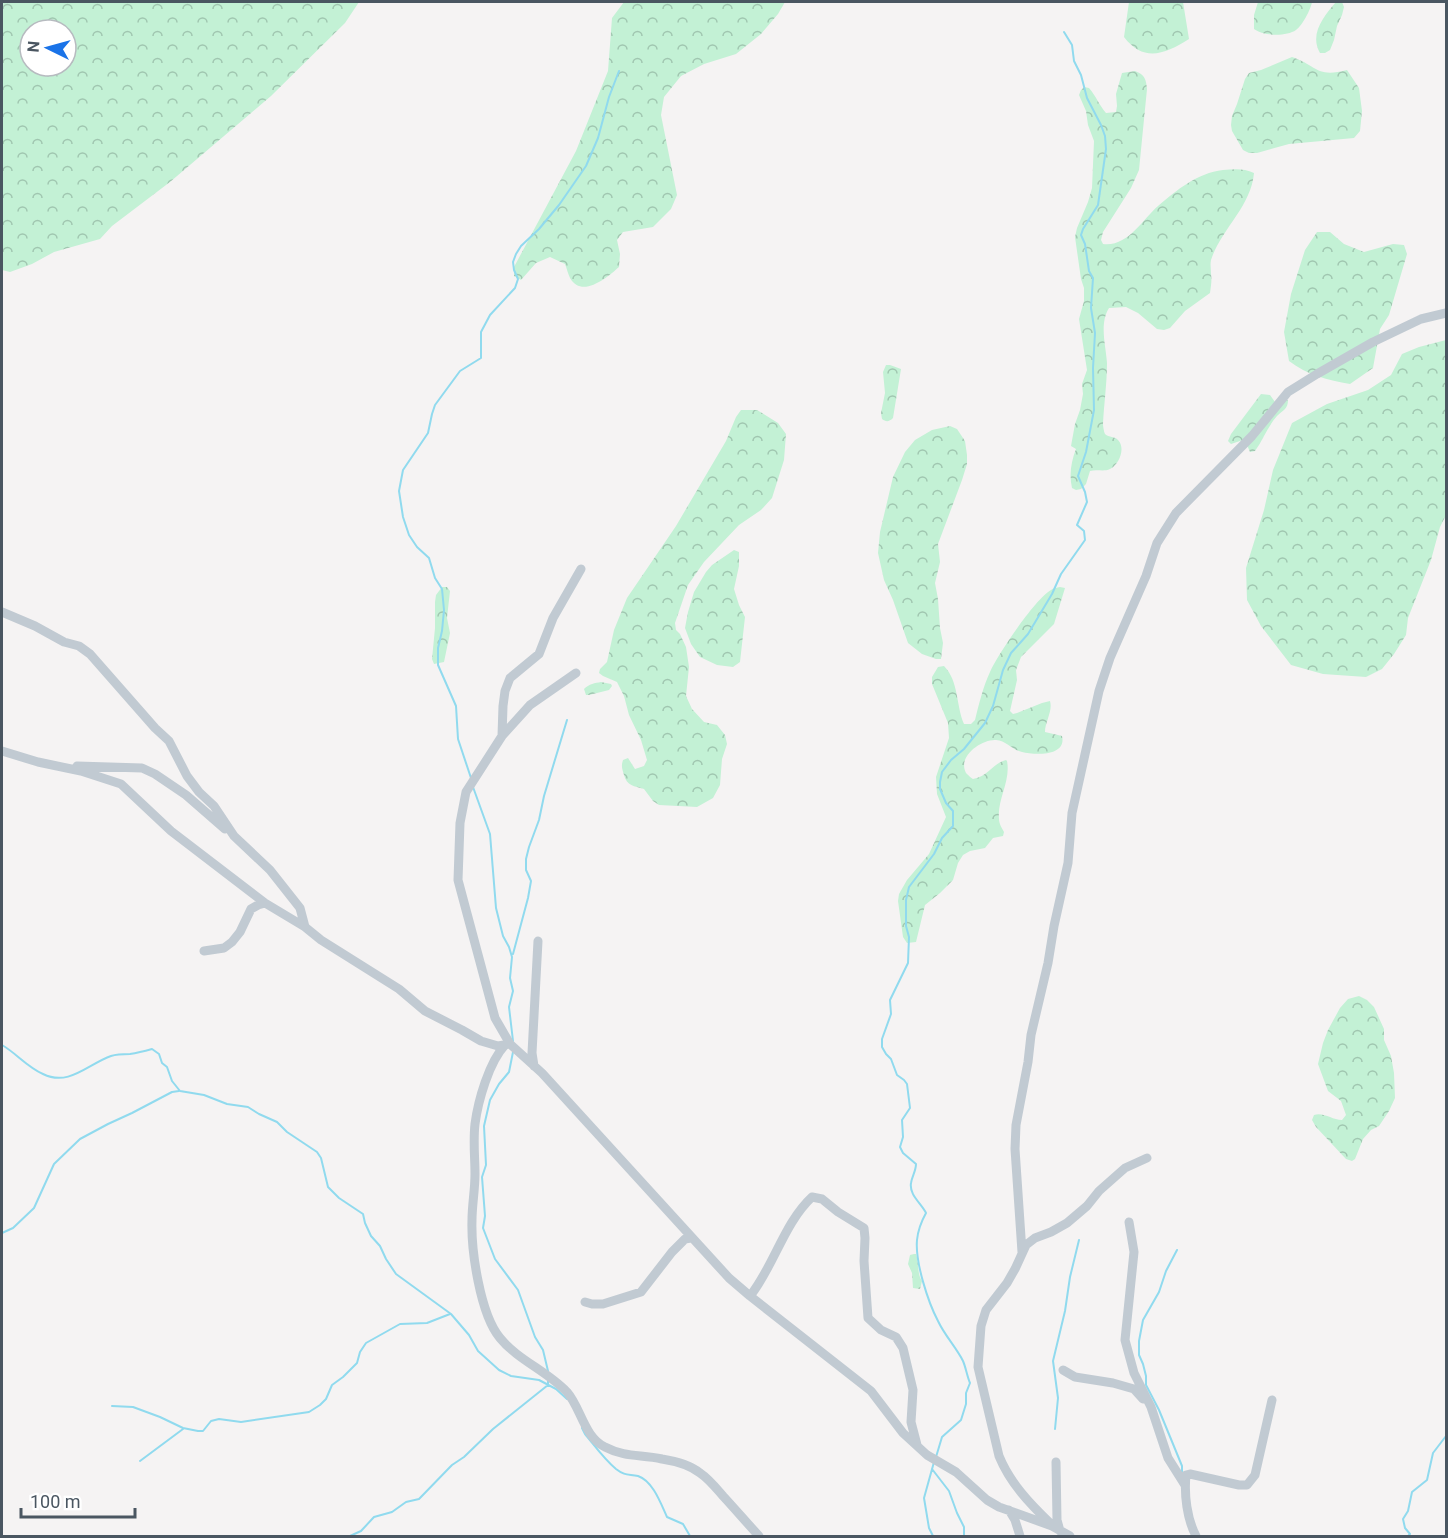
<svg xmlns="http://www.w3.org/2000/svg" width="1448" height="1538" font-family="Roboto,sans-serif">
<style>
.forest{fill:url(#forest-crowns);fill-rule:evenodd}
.lines{fill:none;stroke-linecap:round;stroke-linejoin:round}
.stream{stroke:#90daee;stroke-width:2}
.minor{stroke:#c1cad2;stroke-width:9}
</style>
<defs>
<pattern id="forest-crowns" width="20" height="18" patternUnits="userSpaceOnUse" patternTransform="scale(1.5)"><rect width="20" height="18" fill="#c3f1d5"/><path d="M2 6a3 3 0 1 1 6 0M12 15a3 3 0 1 1 6 0" fill="none" stroke="#a0c6b0"/></pattern>
</defs>
<rect width="100%" height="100%" fill="#f5f3f3"/>
<!-- forest -->
<path class="forest" d="M2 2H359L345 23 271 96 170 182 112 226 100 239 54 252 32 264 10 272 2 270ZM30 30H66V66H30Z
M624 2H785L778 14 761 34 736 54 704 64 681 76 664 97 661 115 677 195 671 209 653 227 623 232 617 240 620 254 619 267C608 277 582 299 570 278 568 274 567 269 565 264L550 257 536 263 521 280 514 276V267L576 151 608 71 612 18Z
M1129 2H1183L1189 39C1165 54 1144 63 1124 37Z
M1258 2H1312C1311 9 1302 26 1296 30 1286 37 1263 36 1254 29V15Z
M1336 2H1342L1344 7 1342 15 1337 26 1334 40 1330 50 1325 53H1320C1309 34 1324 16 1336 2Z
M1292 57C1318 66 1316 78 1347 70L1359 88 1362 111 1360 131 1354 138 1289 144 1257 153H1249L1243 150 1232 131 1231 125 1232 116 1237 104 1245 79 1249 73 1261 70Z
M1135 71C1145 75 1146 79 1147 89L1139 170 1131 188 1103 232 1101 240 1103 244C1128 247 1142 220 1158 206 1177 190 1197 173 1223 170 1234 169 1244 168 1254 173 1251 207 1221 229 1211 260 1210 265 1211 269 1211 274 1212 280 1211 286 1210 293L1185 311 1170 328 1164 330 1157 329 1138 313 1126 307 1109 308C1099 324 1106 346 1107 363 1107 383 1104 404 1103 424 1103 426 1104 432 1105 434 1109 438 1115 436 1118 440 1126 448 1119 465 1110 469 1104 472 1097 469 1090 471L1086 484 1081 489 1076 490 1072 488C1069 475 1071 462 1076 449L1071 446 1075 424 1080 410 1083 394 1082 384 1087 370 1079 319 1084 301V288L1081 279 1075 237 1077 228 1088 202 1092 188 1094 141 1088 125 1086 111 1079 95 1081 90 1084 87 1089 88C1096 96 1099 105 1106 113L1116 112 1117 106 1116 94 1122 73Z
M1317 232H1330L1344 244 1364 252 1393 244 1404 245 1407 254 1389 315 1380 329 1373 368 1350 384C1328 380 1307 375 1289 361L1284 332 1291 294 1305 250Z
M1446 340V515L1440 527 1431 560 1408 618 1406 635 1394 654 1382 669 1366 677 1323 674 1291 665 1261 626 1247 600 1246 568 1264 510 1273 470 1292 423 1327 404 1368 390 1391 375 1402 354 1419 347Z
M886 365H890L901 369 893 418C889 422 886 422 882 419L881 413 885 393 883 372Z
M1261 394 1270 395 1275 402 1288 400C1288 409 1283 410 1277 416 1268 426 1263 440 1255 451L1250 452 1247 445 1243 440 1231 444 1228 441 1231 434Z
M741 410H757L778 423 786 434 784 460 772 498 761 510 739 525 704 562 688 585 675 623 676 630 680 634 686 647 689 667 686 696 692 709 704 722 717 725 725 735 727 744 722 759 720 785 713 798 697 807 659 805 653 801 644 789C634 786 627 786 624 775 622 768 621 766 623 760L628 758 635 769 644 766 647 760 641 740 629 715 624 696 617 682 603 676 599 673 600 669 607 662 614 630 627 598 676 526 726 441 736 417Z
M950 426 957 429 965 441 967 455V464L962 480 938 544 940 562 935 583 938 599 940 628 943 643 941 659H936L922 654 908 643 893 600 884 580 878 553 880 532 893 477 905 452 915 440 932 430Z
M734 550 739 552V566L734 589 739 605 745 617 740 662 733 667 717 665 700 657 691 644 685 628 688 612 694 592 706 572 712 565Z
M442 587H447L450 591 447 618 450 633 444 662 434 664 432 659 435 628V602L436 595Z
M1060 587 1065 588 1054 624 1021 657 1016 670 1017 680 1010 711 1013 714 1017 713 1042 703 1050 701C1053 711 1045 722 1045 732L1062 736C1067 757 1034 755 1022 752 1012 750 1007 741 996 740 982 739 957 756 966 773 967 774 971 778 973 779 989 776 993 763 1006 760L1007 761C1011 781 997 799 999 819 999 824 1002 828 1004 832L1003 836 993 838 985 848 970 851 963 855 958 863 953 880 940 893 925 905 916 942 907 943 903 937 898 901 899 894 907 880 929 854 946 817 937 794 936 777 949 738 948 723 932 684V677L938 667 944 666C959 681 956 706 964 724H971L975 720C979 704 983 687 990 672 998 654 1036 598 1051 590 1053 588 1057 588 1060 587Z
M601 682 611 684 612 686 609 690 589 695H586L584 689C589 684 595 683 601 682Z
M1359 996 1367 1000 1374 1007 1384 1029V1040L1391 1056 1394 1073 1395 1098 1389 1111 1379 1126 1371 1130 1363 1139 1355 1159 1352 1161 1346 1159 1316 1127 1312 1120 1314 1115C1324 1112 1332 1120 1342 1120L1346 1115 1341 1101 1328 1091 1318 1064 1323 1043 1328 1030 1340 1008 1348 999Z
M914 1254H916C919 1263 917 1274 922 1281L920 1289 913 1288 912 1273 908 1264 910 1255Z"/>
<g class="lines">
<!-- stream -->
<path class="stream" d="M471 778 458 739 456 706 438 665V648L442 631 444 610 442 589 435 578 429 558 417 547 409 535 403 517 399 491 403 470 428 433 432 414 435 405 460 371 481 358V332L490 315 515 288 518 279 514 270 513 262 516 254 521 246 539 229 559 205 586 166 598 138 609 97 619 71
M473 787 490 834 496 908 503 936 509 947 512 957 510 978 513 991 509 1007 513 1041
M513 954 528 898 531 881 526 870V859L529 847 539 820 544 796 567 720
M2 1045C16 1053 27 1067 43 1074 69 1087 88 1064 111 1056 117 1054 123 1054 130 1054 137 1053 145 1051 152 1049L159 1054 162 1063 167 1067 172 1081 180 1091 204 1095 227 1104 248 1107 259 1114 277 1122 287 1132 317 1152 321 1158 328 1187 339 1198 363 1214 365 1223 371 1236 380 1246 386 1259 396 1274 451 1314 469 1335 478 1351 499 1370 511 1376 539 1380 556 1389 567 1399
M513 1052 509 1072 499 1084 490 1100 484 1126 486 1165 482 1177 485 1216 483 1228 495 1259 518 1290 535 1337 543 1350 548 1371
M2 1233 13 1228 34 1208 54 1164 80 1139 108 1124 132 1113 172 1092 179 1091
M1177 1250 1166 1271 1159 1292 1143 1320 1139 1341V1355L1143 1364 1146 1376V1385L1159 1410 1173 1444 1182 1466V1473
M112 1406 133 1407 160 1417 183 1428 198 1431H203L211 1421 219 1419 241 1422 309 1412 320 1405 326 1399 332 1385 343 1377 357 1363 360 1352 366 1343 400 1324 427 1323 450 1314
M582 1428 585 1434C595 1446 604 1459 616 1469 625 1476 628 1474 638 1476 653 1481 661 1504 667 1517L683 1524 690 1536
M1055 1429 1058 1398 1053 1361 1065 1311 1070 1277 1079 1240
M936 1457 942 1437 961 1420 966 1404V1393L970 1383C967 1376 966 1368 963 1361 956 1347 945 1336 938 1321 928 1302 915 1262 917 1240 918 1230 921 1222 926 1213 921 1203 909 1195 911 1183 912 1176 916 1171 916 1164L903 1153 900 1147 903 1137 902 1120 910 1108 907 1084 904 1080 897 1075 891 1059 886 1054 882 1047V1039L891 1014 890 1000 908 963 909 937 906 926V900L909 887 934 854 942 838 953 826V811L946 803 940 789V782L942 772 951 760 964 749 985 723 993 706 1003 670 1011 653 1028 634 1052 594 1061 574 1085 540 1084 531 1077 525 1087 502 1085 492 1078 476 1086 452 1094 410 1093 368 1095 333 1091 308 1093 278 1089 271 1085 244 1081 235 1083 229 1098 205 1106 149 1105 136 1101 125 1087 98 1081 75 1074 61 1072 45 1064 32
M140 1461 183 1429
M932 1469 949 1491 957 1513 964 1527V1536
M350 1536 361 1531 374 1517 392 1512 406 1502 419 1499 452 1465 464 1457 493 1429 548 1385V1380
M933 1536 929 1528 924 1498 934 1462
M1408 1536 1410 1534 1405 1528 1403 1519 1408 1511 1412 1492 1427 1480 1433 1453 1446 1436"/>
<!-- minor -->
<path class="minor" d="M2 612 35 626 64 642 79 646 90 654 155 728 169 741 187 776 199 792 214 806 234 836 270 870 300 908 305 927 321 940 399 989 425 1011 462 1030 481 1041 498 1046 510 1044 542 1073 729 1278 750 1296 871 1391 903 1433 927 1455 956 1472 987 1500 999 1507 1052 1526 1070 1536
M502 736 503 706 505 691 510 678 539 654 553 618 581 569
M2 751 38 762 81 771 121 784 171 831 265 903 305 927
M77 766 142 768 155 774 186 795 225 829
M204 951 224 948 232 942 240 932 251 909 258 905 265 903
M510 1044 495 1018 458 880 460 823 466 792 502 736 530 705 576 673
M505 1045C489 1062 478 1101 475 1124 473 1141 475 1158 475 1174 475 1190 472 1205 472 1220 471 1250 480 1314 500 1338 518 1360 547 1371 567 1392 581 1408 584 1437 605 1447 626 1458 641 1454 662 1459 675 1461 690 1465 700 1473 709 1479 716 1488 723 1496 735 1509 747 1523 759 1536
M534 1066 532 1053 538 941
M1129 1222 1134 1252 1125 1340 1134 1373 1151 1407 1168 1458 1185 1485
M1022 1252 1015 1149 1016 1125 1028 1062 1031 1035 1048 963 1054 926 1068 863 1072 813 1099 691 1110 658 1146 576 1157 543 1176 513 1252 436 1288 392 1317 374 1373 342 1421 319 1446 313
M750 1296C774 1266 784 1223 812 1197L822 1199 838 1212 864 1228 865 1238 864 1261 868 1318 881 1330 896 1337 903 1348 913 1390 911 1422 917 1445
M585 1302 592 1304H603L641 1292 672 1252 685 1239 691 1238
M1063 1370 1075 1377 1113 1383 1134 1389 1143 1399
M1056 1462 1057 1520 1060 1531
M1009 1510 1015 1520 1020 1536
M1051 1524C1030 1504 1010 1483 999 1456L978 1367 981 1326 986 1310 1007 1283 1015 1269 1026 1245 1035 1238 1051 1232 1067 1223 1087 1206 1099 1191 1125 1168 1147 1158
M1196 1536C1187 1519 1184 1495 1186 1475L1190 1474 1239 1485H1247L1255 1475 1272 1400"/>
</g>
<!-- border -->
<rect width="1448" height="1538" fill="none" stroke="#4a5661" stroke-width="6"/>
<!-- north arrow -->
<g transform="translate(48 48) rotate(275)"><circle r="28" fill="#ffffff" stroke="#b7bbc0" stroke-width="1.5"/>
<path d="M0-4.5L10 22L0 15L-10 22Z" fill="#1a73e8"/>
<text y="-9" font-size="16" font-weight="bold" text-anchor="middle" fill="#4a5661">N</text>
</g>
<!-- scale -->
<path d="M21 1508v9h114v-9" fill="none" stroke="#4a5661" stroke-width="3"/>
<text x="30" y="1508" font-size="18" fill="#4a5661" stroke="#ffffff" stroke-width="4.5" paint-order="stroke">100 m</text>
</svg>
